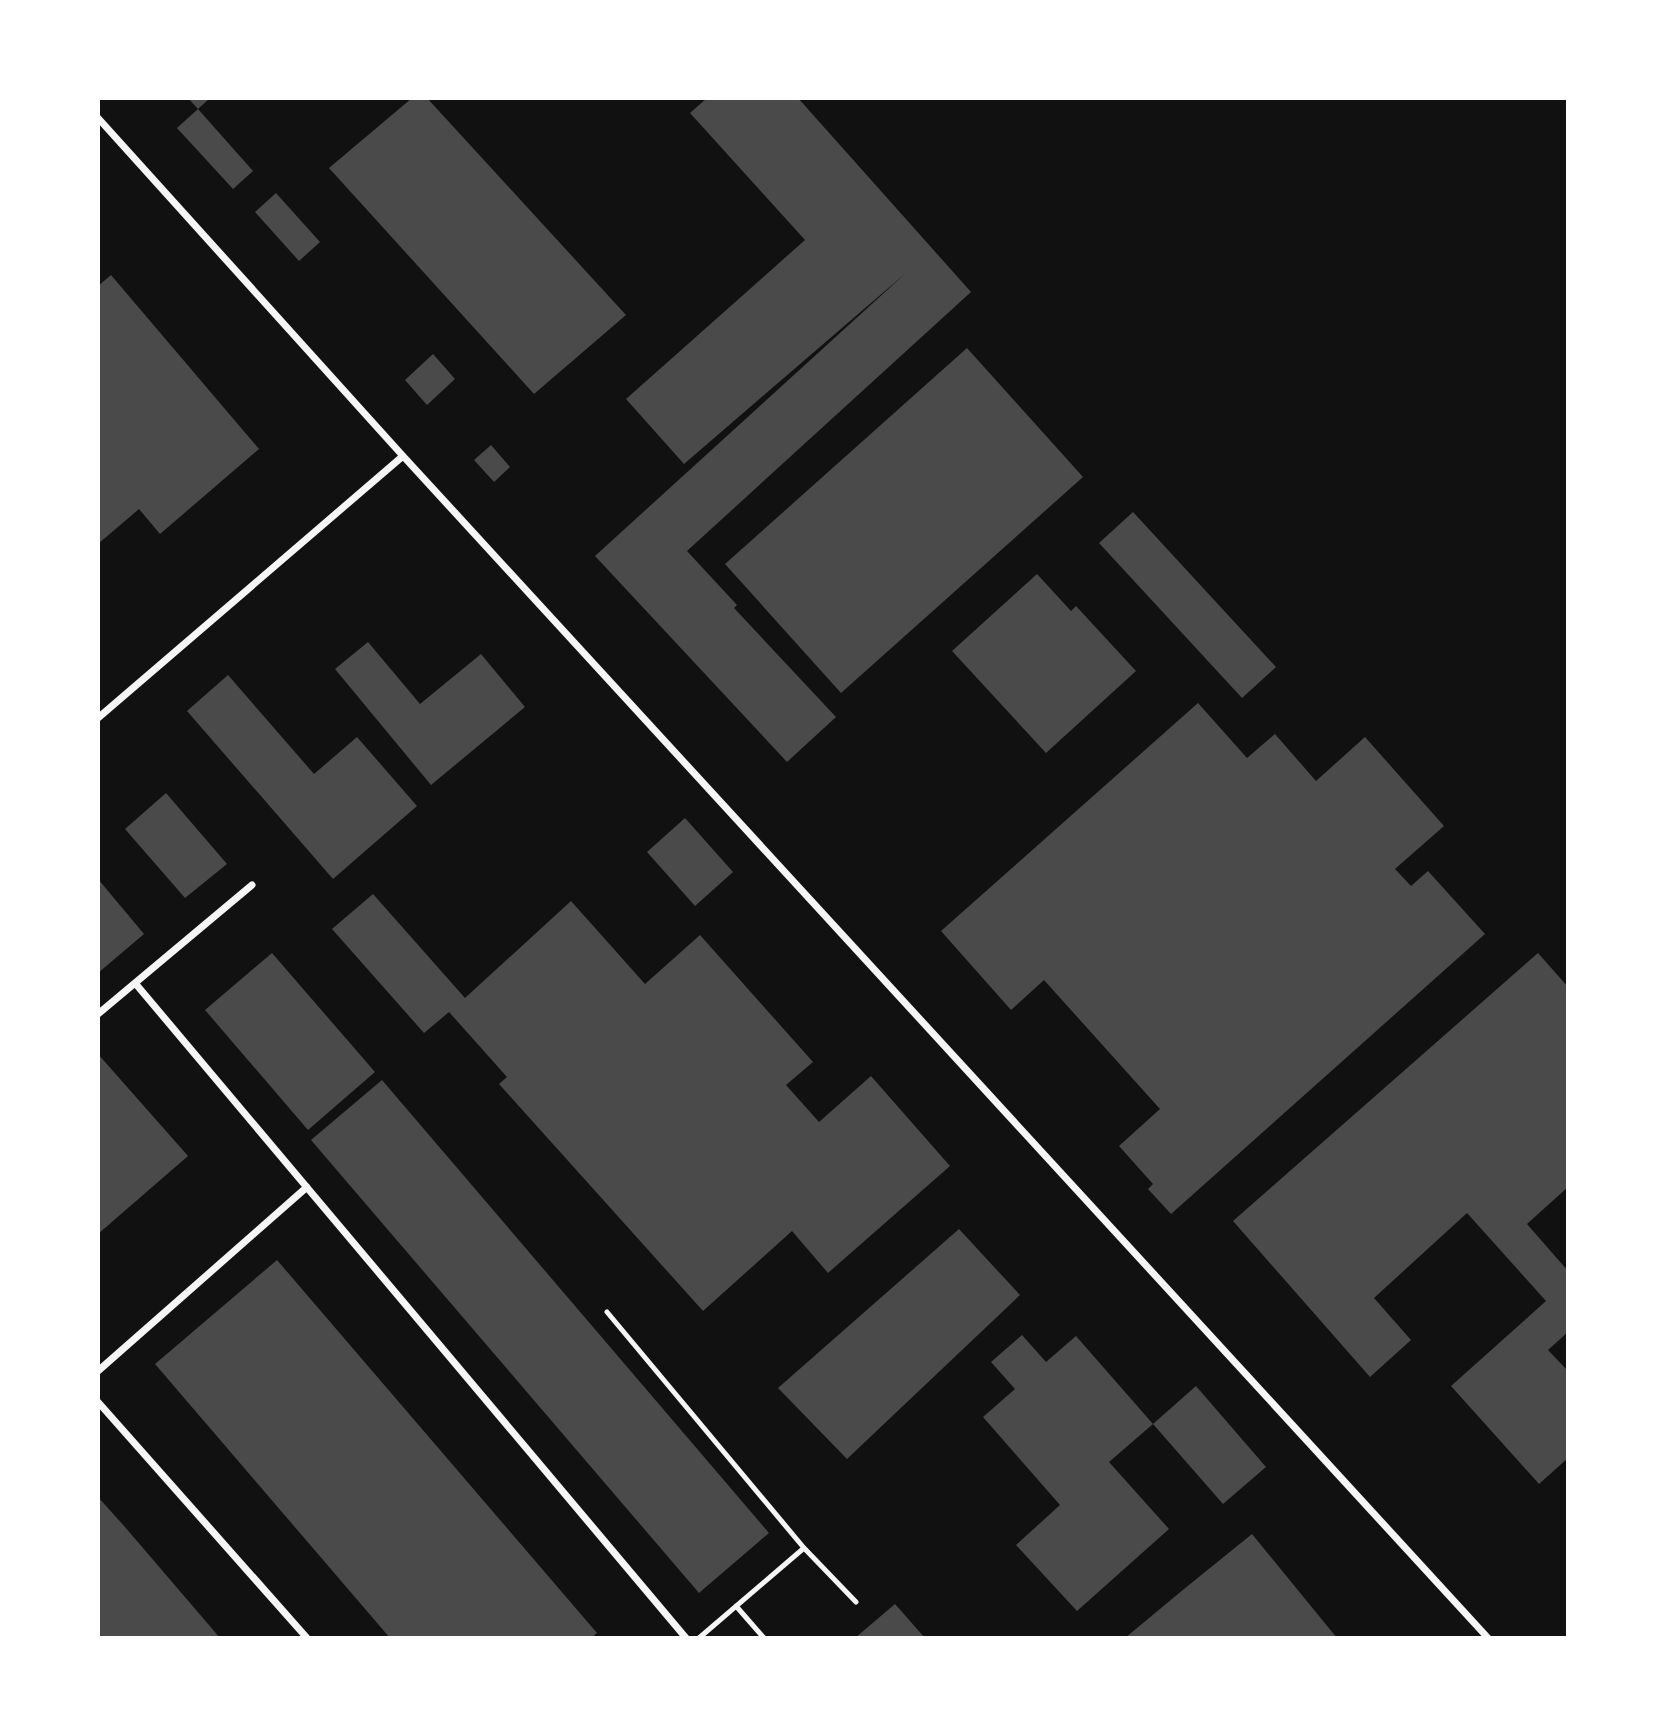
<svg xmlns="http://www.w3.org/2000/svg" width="1666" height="1736" font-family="Overpass,sans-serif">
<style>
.building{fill:#4a4a4a}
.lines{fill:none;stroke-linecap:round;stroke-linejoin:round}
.service{stroke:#f5f5f5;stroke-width:5}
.minor{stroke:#f5f5f5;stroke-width:7}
</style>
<rect width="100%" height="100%" fill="#111"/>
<!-- building -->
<path class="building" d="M188 98H210L198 109Z
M412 98H427L626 315 534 394 329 168Z
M707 98H798L971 292 687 551 737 605 734 608 836 717 787 762 595 556 907 272 684 464 626 399 805 240 690 113Z
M198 109 253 171 233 189 177 128Z
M276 193 320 242 299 261 255 212Z
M111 275 259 449 160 534 139 509 98 544V286Z
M967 348 1083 477 841 693 725 564Z
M433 354 455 379 427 405 405 380Z
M491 445 510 467 494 482 474 460Z
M1133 512 1276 667 1242 698 1099 543Z
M1037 574 1071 611 1076 606 1136 671 1046 753 952 651Z
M368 642 420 704 481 654 525 707 431 785 335 669Z
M228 675 314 774 357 737 417 806 333 879 187 711Z
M1198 703 1247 758 1275 734 1316 781 1365 737 1444 826 1395 869 1411 886 1428 871 1485 934 1171 1214 1148 1189 1153 1184 1119 1146 1160 1109 1044 980 1011 1010 941 931Z
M166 793 227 864 185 898 125 829Z
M685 818 733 872 695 906 647 852Z
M98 879 144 934 98 973Z
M373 894 465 998 571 901 645 984 700 935 813 1062 786 1085 819 1122 871 1076 950 1166 828 1273 792 1231 703 1311 499 1084 507 1077 449 1012 424 1033 332 929Z
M272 953 375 1072 308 1130 205 1010Z
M1538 953 1568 987V1187L1527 1224 1568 1271V1332L1548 1350 1568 1371V1458L1539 1484 1451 1386 1546 1301 1467 1213 1374 1298 1411 1340 1370 1377 1233 1221Z
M98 1054 188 1156 98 1234Z
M382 1080 769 1533 699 1593 311 1140Z
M959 1229 1020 1295 847 1459 778 1388Z
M277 1260 597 1633 591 1638H390L155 1364Z
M1022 1335 1046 1362 1076 1336 1153 1424 1196 1386 1266 1467 1223 1504 1153 1424 1109 1462 1169 1529 1077 1611 1016 1545 1060 1505 983 1417 1015 1389 991 1362Z
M98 1497 125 1527 220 1638H98Z
M1252 1534 1337 1638H1125L1184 1589Z
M895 1604 925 1638H855Z"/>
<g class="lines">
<!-- service -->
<path class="service" d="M607 1312 804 1548 856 1602
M736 1606 764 1638
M699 1638 804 1548"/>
<!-- minor -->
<path class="minor" d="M98 118 403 456 1488 1638
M98 718 403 456
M135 983 686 1638
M98 1014 252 885
M98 1371 307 1187
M98 1402 307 1638"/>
</g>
<!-- border -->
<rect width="1666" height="1736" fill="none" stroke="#ffffff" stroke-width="200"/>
</svg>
